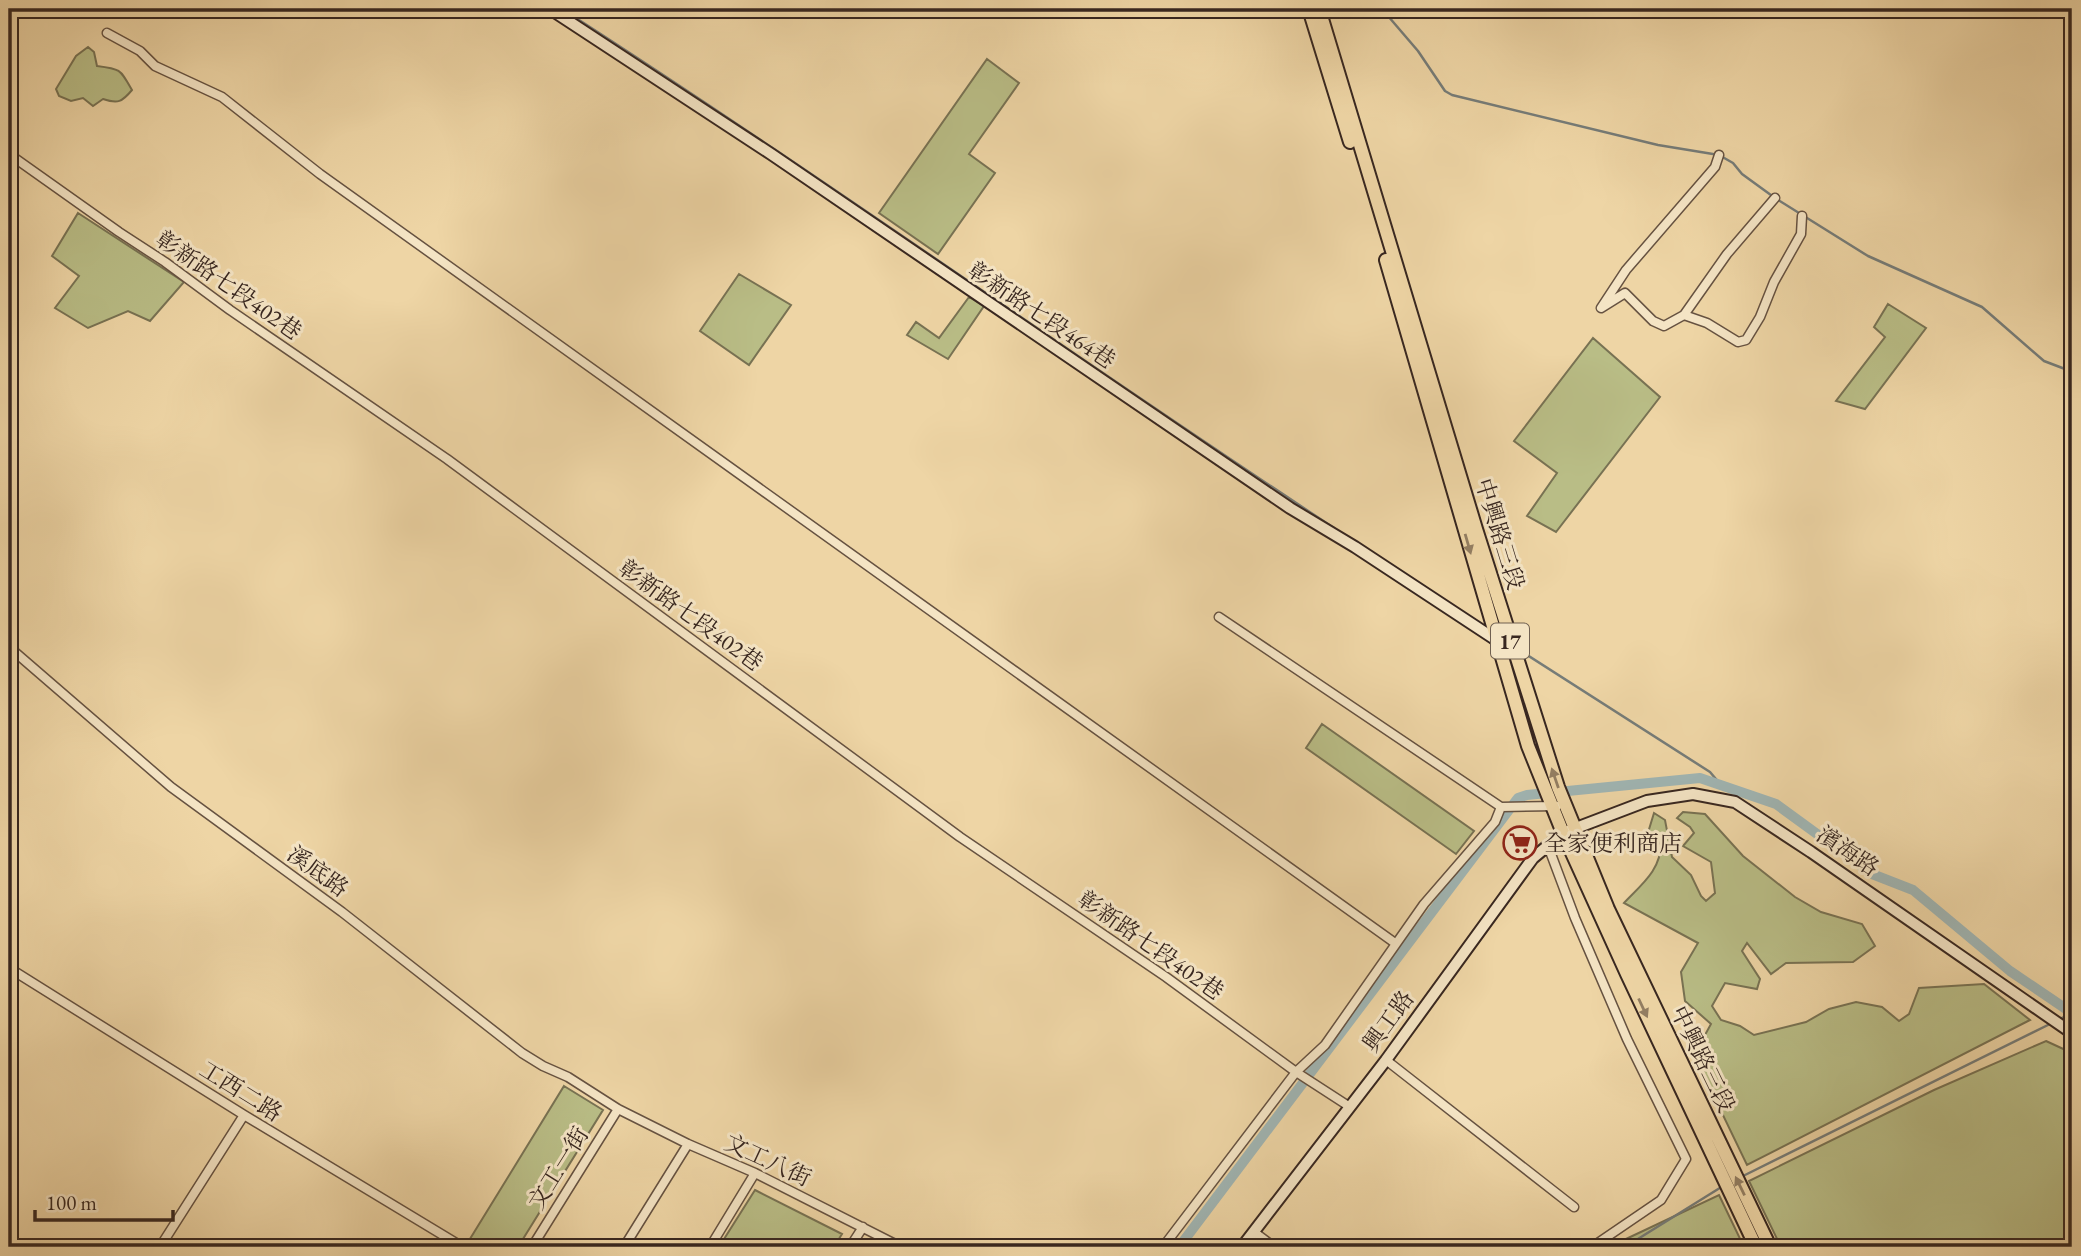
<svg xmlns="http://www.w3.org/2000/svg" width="2081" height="1256" font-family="'EB Garamond','Noto Serif TC',serif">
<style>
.green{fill:#b9bd86;stroke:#787253;stroke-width:2}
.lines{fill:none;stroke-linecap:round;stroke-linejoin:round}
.stream{stroke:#767c78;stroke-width:2.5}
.canal{stroke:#a0b5b3;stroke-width:10}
.street-casing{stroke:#665241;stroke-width:11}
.secondary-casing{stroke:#382720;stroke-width:14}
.primary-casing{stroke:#382720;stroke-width:16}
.street{stroke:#f4e4c4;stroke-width:8}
.secondary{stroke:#f4e4c4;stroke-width:10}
.primary{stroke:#eed5a5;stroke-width:12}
.oneway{fill:#937e62}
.labels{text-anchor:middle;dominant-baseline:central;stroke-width:6;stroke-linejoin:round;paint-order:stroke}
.shield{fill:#f4e4c4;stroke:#706051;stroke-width:2}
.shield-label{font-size:21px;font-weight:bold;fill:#382720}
.street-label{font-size:23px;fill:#382720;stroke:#f4e4c4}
.poi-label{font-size:23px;fill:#382720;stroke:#f4e4c4;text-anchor:start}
</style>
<rect width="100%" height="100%" fill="#eed5a5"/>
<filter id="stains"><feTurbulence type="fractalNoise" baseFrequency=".00286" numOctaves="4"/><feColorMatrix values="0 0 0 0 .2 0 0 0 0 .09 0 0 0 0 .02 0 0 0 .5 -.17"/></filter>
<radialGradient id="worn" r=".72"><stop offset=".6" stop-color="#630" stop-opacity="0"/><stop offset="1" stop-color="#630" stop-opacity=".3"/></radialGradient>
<!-- green -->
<path class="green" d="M88 47 94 52 97 66C121 69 120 69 132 90 122 102 118 104 103 99L93 106 83 98 71 101 59 96 56 89 76 56Z
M987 59 1019 83 969 154 995 173 938 254 879 213Z
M78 213 184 282 150 321 128 311 88 328 55 308 79 276 52 256Z
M739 274 791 305 749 365 700 331Z
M969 297 984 306 948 359 907 335 916 322 939 338Z
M1888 304 1926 328 1865 409 1836 401 1885 337 1874 327Z
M1593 338 1660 397 1556 532 1527 516 1557 473 1514 441Z
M1322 724 1474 831 1456 854 1306 748Z
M1683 812 1705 814 1743 856 1795 897 1821 912 1862 924 1875 946 1853 962 1786 963 1771 974 1747 943 1742 951 1760 979 1757 989 1725 983 1712 1006 1721 1020 1740 1026 1754 1035 1806 1022 1829 1009 1856 1002 1882 1007 1899 1021 1909 1014 1919 988 1984 984 2030 1020 1747 1165 1694 1055 1711 1024 1685 1001 1681 972 1698 943 1624 903C1642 884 1661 870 1661 843L1643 849 1654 813 1665 820 1672 857 1691 875 1701 896 1706 901 1715 893 1711 862 1683 846 1694 833 1690 827 1677 818Z
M2046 1041 2072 1053V1247H1781L1749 1181 1934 1090Z
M564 1086 603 1110 518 1247H465Z
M755 1190 842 1234 834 1247H719Z
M1719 1195 1744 1247H1609Z"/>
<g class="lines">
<!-- stream -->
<path class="stream" d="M562 9C823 177 1075 358 1334 528
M1382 9 1418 51 1445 91 1452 95 1658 145 1719 155 1733 163 1742 174 1775 198 1868 256 1982 307 2044 361 2065 369
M1521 651 1710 772 1721 785
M2058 1020 2072 1013
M1741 1177 2052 1023
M1625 1247 1723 1186"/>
<!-- canal -->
<path class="canal" d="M1179 1247 1518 798 1527 795 1700 778 1776 804 1872 874 1913 890 2010 971 2072 1013"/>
<defs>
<path id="street" d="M107 33 140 51 155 66 222 97 320 174 1395 943
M9 154 119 232 165 262 230 310 447 459 960 837 1166 977 1296 1072 1350 1107
M1719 155 1715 167 1626 270 1601 308 1625 293 1653 321 1664 326 1684 315 1707 323 1738 342 1746 340 1760 317 1774 282 1801 234 1802 216
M1684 315 1727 254 1775 198
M1219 617 1501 807 1557 806
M9 647 171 787 342 912 522 1053 543 1066 568 1077 618 1109 688 1144 755 1173 901 1247
M1548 846 1575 918 1627 1039 1686 1159 1661 1200 1592 1247
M9 968 244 1115 456 1243
M1386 1060 1574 1207
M1254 1232 1274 1247
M160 1247 244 1115
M532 1247 618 1109
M624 1247 688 1144
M710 1247 755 1173
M850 1247 863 1227
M1163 1247 1296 1072 1325 1045 1424 904 1495 822 1501 807"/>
<path id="secondary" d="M550 9 771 154 1290 508 1355 547 1513 651
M1242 1247 1386 1060 1533 858 1563 833 1647 801 1693 794 1735 802 1811 852 2072 1033"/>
<path id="primary" d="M1309 9 1350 142
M1319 9 1476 529 1558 787 1608 909 1770 1247
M1386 260 1528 746 1563 833 1627 974 1756 1247"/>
</defs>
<!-- street casing -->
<use href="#street" class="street-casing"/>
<!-- secondary casing -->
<use href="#secondary" class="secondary-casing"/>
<!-- primary casing -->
<use href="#primary" class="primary-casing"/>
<!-- street -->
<use href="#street" class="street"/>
<!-- secondary -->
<use href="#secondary" class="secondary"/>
<!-- primary -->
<use href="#primary" class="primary"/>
</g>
<!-- one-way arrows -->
<defs><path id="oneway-solid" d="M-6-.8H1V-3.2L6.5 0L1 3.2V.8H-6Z" transform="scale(1.75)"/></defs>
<g class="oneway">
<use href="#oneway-solid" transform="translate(1468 544) rotate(74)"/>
<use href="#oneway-solid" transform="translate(1555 778) rotate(-109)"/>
<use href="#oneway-solid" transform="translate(1643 1008) rotate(65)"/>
<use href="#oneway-solid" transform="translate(1740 1186) rotate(-116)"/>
</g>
<!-- icons -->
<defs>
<symbol id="supermarket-ring" viewBox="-11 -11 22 22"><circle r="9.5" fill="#f4e4c4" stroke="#8f2418" stroke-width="1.5"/><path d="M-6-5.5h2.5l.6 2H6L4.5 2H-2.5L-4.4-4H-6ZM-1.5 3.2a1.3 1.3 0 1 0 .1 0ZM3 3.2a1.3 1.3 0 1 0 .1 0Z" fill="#8f2418"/></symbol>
</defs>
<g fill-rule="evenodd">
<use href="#supermarket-ring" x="1501" y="824" width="38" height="38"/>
</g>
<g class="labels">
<!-- shield labels -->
<rect class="shield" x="1491" y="623.5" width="38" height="35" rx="5"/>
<g class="shield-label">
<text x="1510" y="641">17</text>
</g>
<!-- street labels -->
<g class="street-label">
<text transform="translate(229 285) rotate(35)">彰新路七段402巷</text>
<text transform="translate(1042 315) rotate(34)">彰新路七段464巷</text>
<text transform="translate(1500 534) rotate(73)">中興路三段</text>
<text transform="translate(691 615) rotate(36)">彰新路七段402巷</text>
<text transform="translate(1848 851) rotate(34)">濱海路</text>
<text transform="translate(318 871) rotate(36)">溪底路</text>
<text transform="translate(1151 945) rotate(35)">彰新路七段402巷</text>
<text transform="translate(1388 1021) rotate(-54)">興工路</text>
<text transform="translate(1703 1059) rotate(64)">中興路三段</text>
<text transform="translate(241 1091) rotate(32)">工西二路</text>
<text transform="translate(768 1160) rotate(25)">文工八街</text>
<text transform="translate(558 1168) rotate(-58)">文工一街</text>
</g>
<!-- poi labels -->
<g class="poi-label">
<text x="1544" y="843">全家便利商店</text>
</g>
</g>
<!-- margin -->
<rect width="2081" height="1256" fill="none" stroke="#eed5a5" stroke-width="35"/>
<rect x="10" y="10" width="2060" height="1235" fill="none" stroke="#382720" stroke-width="3.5"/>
<rect x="18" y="18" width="2046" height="1221" fill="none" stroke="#382720" stroke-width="2"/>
<!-- scale -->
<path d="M35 1210v10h138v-10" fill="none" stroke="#382720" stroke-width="3.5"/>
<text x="46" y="1210" font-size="21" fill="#382720" stroke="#f4e4c4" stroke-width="5" paint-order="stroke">100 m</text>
<rect width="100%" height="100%" filter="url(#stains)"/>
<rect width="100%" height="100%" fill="url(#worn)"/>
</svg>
